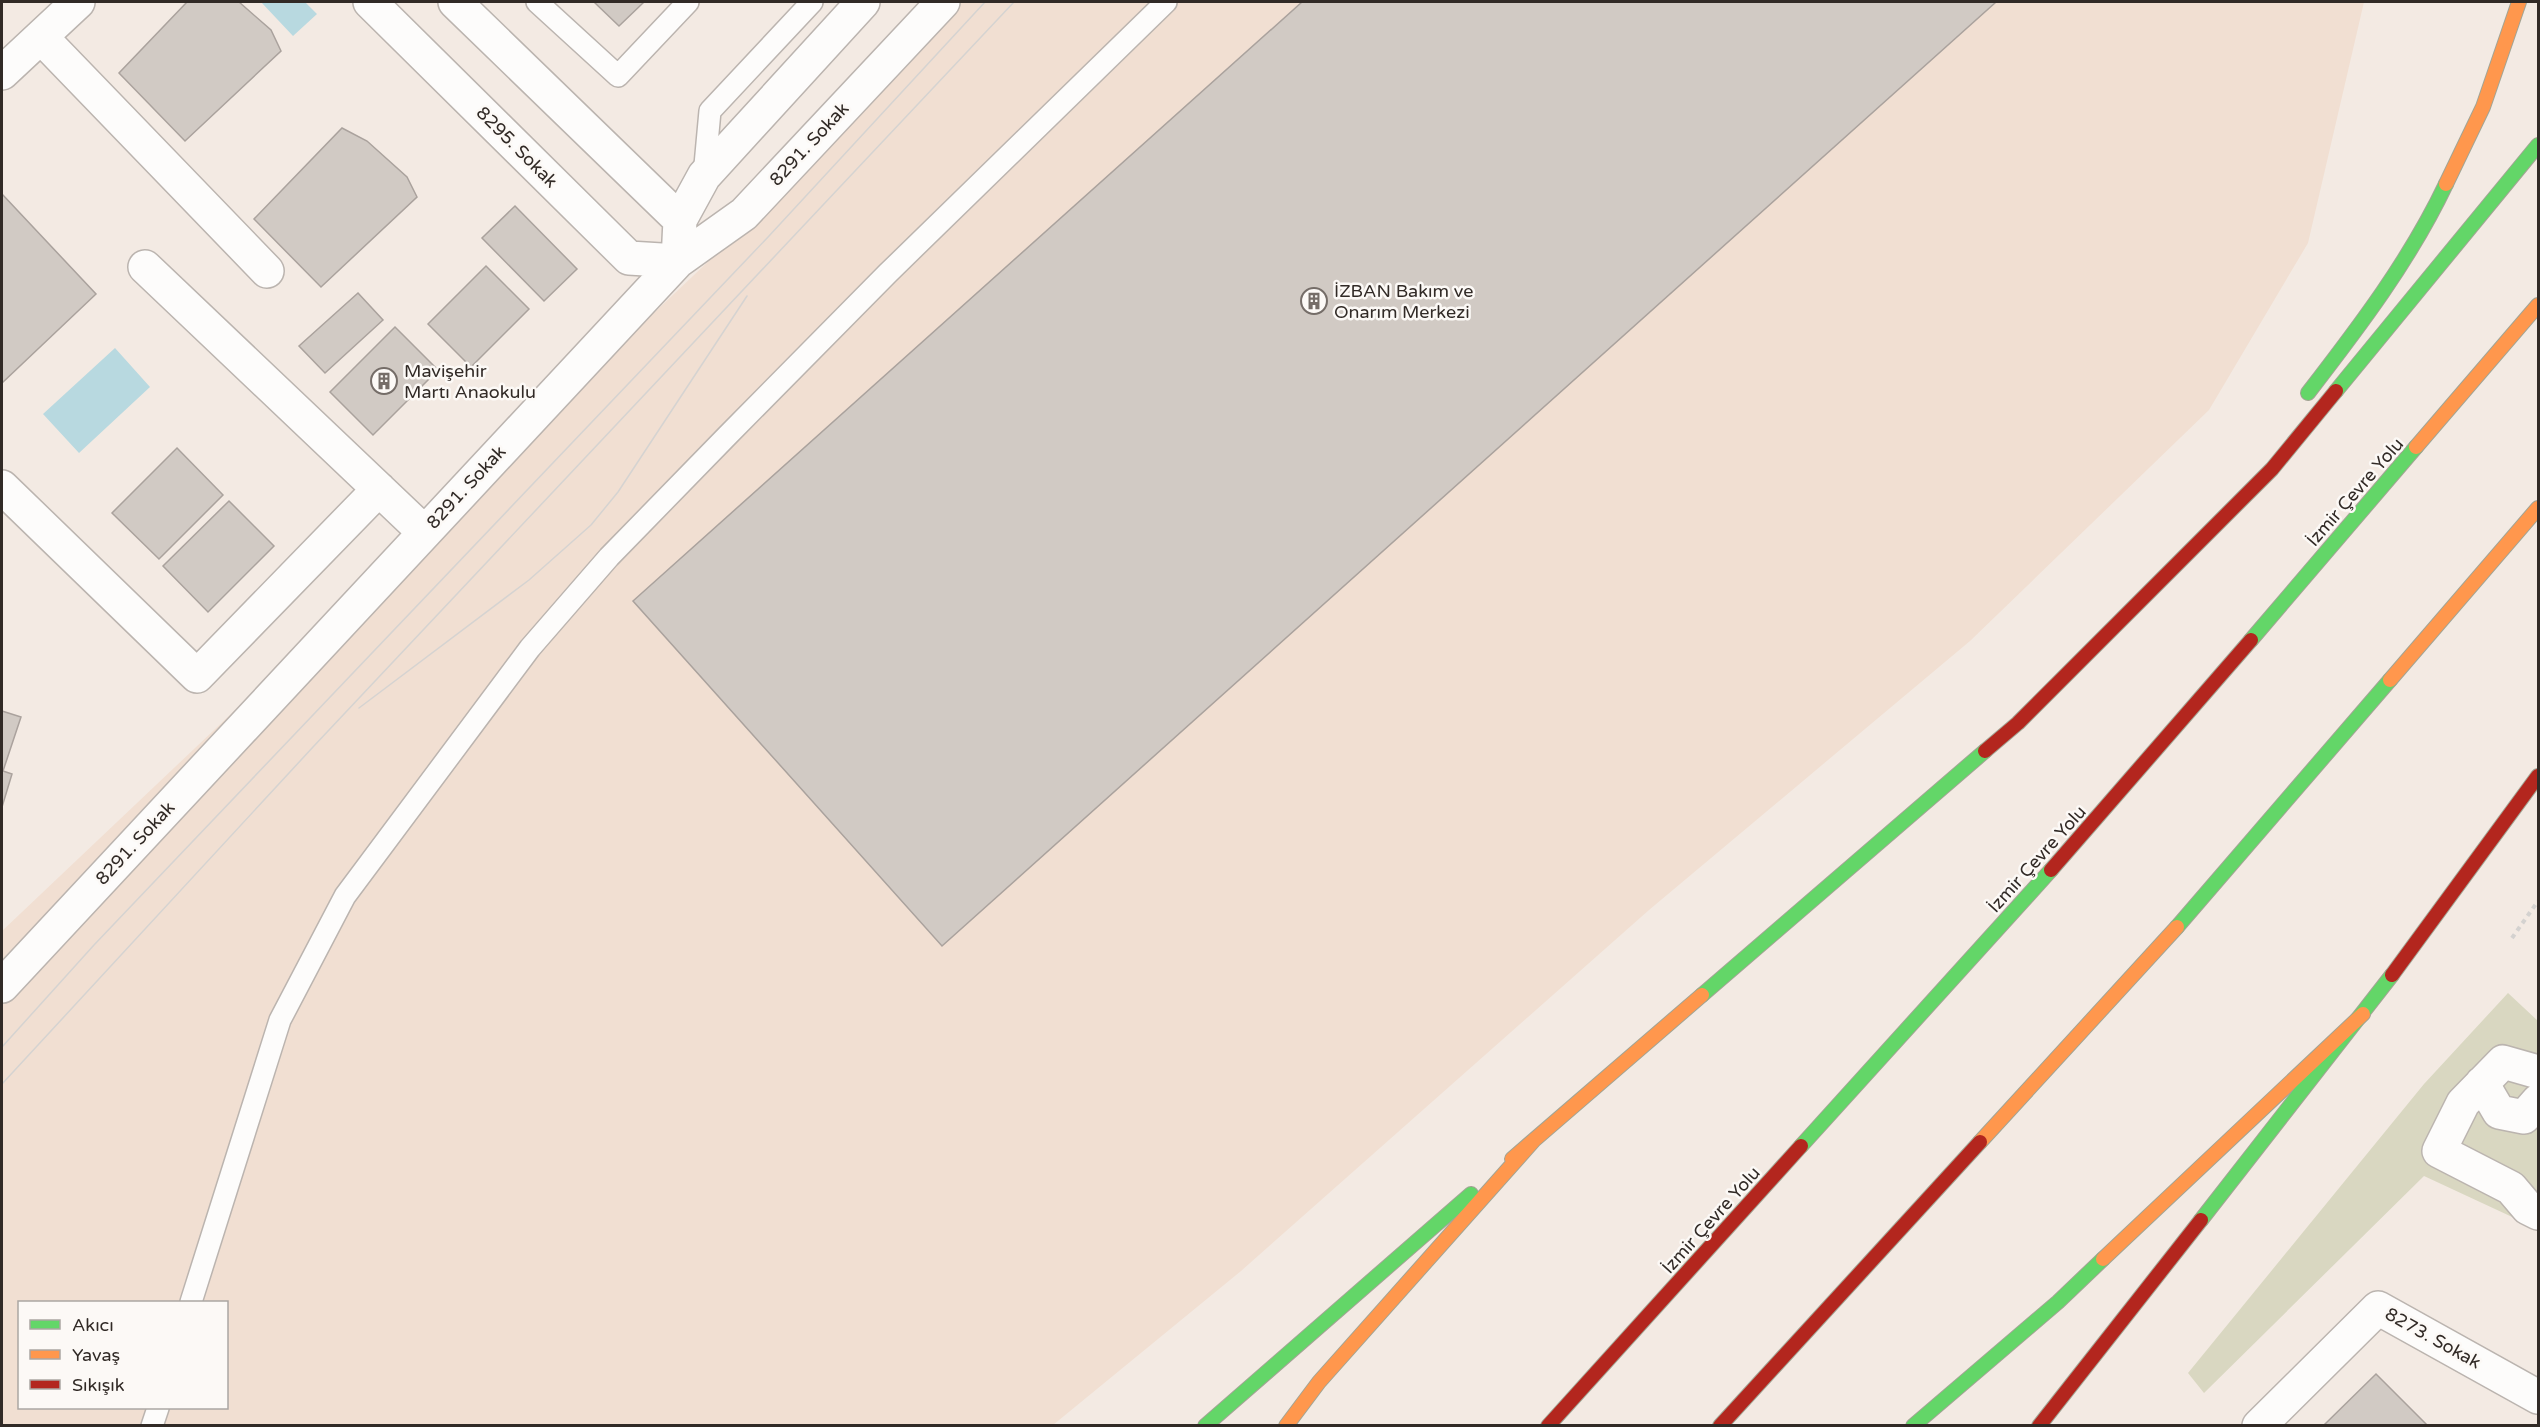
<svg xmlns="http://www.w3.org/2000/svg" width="2540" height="1427" font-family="'Varela Round',sans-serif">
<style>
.built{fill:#f1dfd2;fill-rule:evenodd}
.green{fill:#d9d7c1}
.water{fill:#b8d9e0}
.building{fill:#d1cac4;stroke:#aaa29d;stroke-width:1.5}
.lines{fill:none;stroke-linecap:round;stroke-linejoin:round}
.lane-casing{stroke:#bbb4af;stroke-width:24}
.street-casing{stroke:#bbb4af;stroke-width:36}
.fast-casing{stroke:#a2a494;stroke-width:16}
.slow-casing{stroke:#a2a494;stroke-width:16}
.jam-casing{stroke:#a2a494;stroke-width:16}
.path{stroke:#d4d2d0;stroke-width:4;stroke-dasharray:4.5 4.5;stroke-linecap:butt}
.lane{stroke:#fdfcfb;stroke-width:21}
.street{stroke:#fdfcfb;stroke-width:33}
.fast{stroke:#63d668;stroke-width:14}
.slow{stroke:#ff974d;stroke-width:14}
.jam{stroke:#b3261e;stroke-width:14}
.tram{stroke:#d5d3d1;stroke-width:1.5}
.labels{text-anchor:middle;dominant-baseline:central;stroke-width:5;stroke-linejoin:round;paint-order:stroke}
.street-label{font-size:18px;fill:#312a26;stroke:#fcf9f6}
.poi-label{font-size:18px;fill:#312a26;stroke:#fcf9f6;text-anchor:start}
</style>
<rect width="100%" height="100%" fill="#f3eae3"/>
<!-- built -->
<path class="built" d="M953 2H2364L2308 243 2209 410 1970 641 1649 910 1241 1271 1053 1425 2 1426V931L713 257ZM20 1302H226V1408H20Z"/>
<!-- green -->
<path class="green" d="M2508 993 2538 1021V1229L2424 1176 2204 1393 2188 1373 2424 1084Z"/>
<!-- water -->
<path class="water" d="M261 2H305L317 14 293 36Z
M115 348 150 387 79 453 43 414Z"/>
<!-- building -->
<path class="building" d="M187 2H239L271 30 281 51 185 141 119 73Z
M594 2H644L619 26Z
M1302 2H1996L942 946 633 601Z
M342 128 367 141 407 177 417 197 321 287 254 219Z
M2 194 96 294 2 383Z
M515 206 577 269 544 301 482 238Z
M486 266 529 309 471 367 428 324Z
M358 293 383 320 325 373 299 346Z
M395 327 438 370 373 435 330 392Z
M177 448 223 495 159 559 112 513Z
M229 501 274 546 208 612 163 566Z
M2 711 21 717 3 771 12 774 2 807Z
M2376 1374 2428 1426H2323Z"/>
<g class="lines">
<defs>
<path id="lane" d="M537 2 618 76 688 2
M704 176 710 111 812 2
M191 1302 280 1020 345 896 530 648 609 557 727 436 888 273 1166 2
M152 1426 158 1408"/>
<path id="street" d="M370 2 629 258 678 261
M455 2 680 220
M41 37 267 271
M2 73 78 2
M678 261 680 220 704 176 863 2
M145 267 424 532
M2 487 197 676 379 489
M2 986 678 261 744 214 943 2
M2538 1072 2503 1062 2463 1103 2439 1151 2511 1188 2528 1208 2538 1213
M2482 1083 2499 1112 2524 1117 2538 1101
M2259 1426 2378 1308 2538 1397"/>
<path id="fast" d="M2336 391 2538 145
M2308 393C2359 327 2410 260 2446 184
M2251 640 2416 447
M2177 927 2390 680
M1702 995 1985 751
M1801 1146 2051 870
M2201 1220 2392 975
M1205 1426 1471 1194
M1913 1426 2058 1302 2103 1259"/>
<path id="slow" d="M2446 184 2483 107 2519 2
M2416 447 2538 305
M2390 680 2538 508
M1980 1142 2177 927
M1512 1159 1702 995
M2103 1259 2363 1014
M1286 1426 1319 1382 1535 1139"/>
<path id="jam" d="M1985 751 2018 723 2272 469 2336 391
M2051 870 2251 640
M2392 975 2538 776
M1548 1426 1801 1146
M1720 1426 1980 1142
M2039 1426 2201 1220"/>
</defs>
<!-- lane casing -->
<use href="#lane" class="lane-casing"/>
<!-- street casing -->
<use href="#street" class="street-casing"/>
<!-- fast casing -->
<use href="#fast" class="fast-casing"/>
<!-- slow casing -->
<use href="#slow" class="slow-casing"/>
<!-- jam casing -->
<use href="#jam" class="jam-casing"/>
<!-- path -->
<path class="path" d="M2512 938 2538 901"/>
<!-- lane -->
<use href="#lane" class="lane"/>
<!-- street -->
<use href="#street" class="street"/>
<!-- fast -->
<use href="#fast" class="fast"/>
<!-- slow -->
<use href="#slow" class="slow"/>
<!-- jam -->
<use href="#jam" class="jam"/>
<!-- tram -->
<path class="tram" d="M359 708 529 580 591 525 618 492 747 296
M2 1047 94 945 769 236 985 2
M2 1084 313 747 1014 2"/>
</g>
<!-- icons -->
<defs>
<symbol id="building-ring" viewBox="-11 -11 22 22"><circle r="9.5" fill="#fcf9f6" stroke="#756d68" stroke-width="1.5"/><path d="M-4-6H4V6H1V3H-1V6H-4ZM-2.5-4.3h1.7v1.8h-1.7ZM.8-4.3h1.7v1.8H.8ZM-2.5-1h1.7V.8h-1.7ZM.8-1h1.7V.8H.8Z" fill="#756d68"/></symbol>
</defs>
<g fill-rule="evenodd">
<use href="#building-ring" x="1299" y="286" width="30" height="30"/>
<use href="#building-ring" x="369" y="366" width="30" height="30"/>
</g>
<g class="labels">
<!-- street labels -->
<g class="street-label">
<text transform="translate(809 144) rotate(-47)">8291. Sokak</text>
<text transform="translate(517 147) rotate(45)">8295. Sokak</text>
<text transform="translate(466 487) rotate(-47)">8291. Sokak</text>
<text transform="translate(2355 492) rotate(-49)">İzmir Çevre Yolu</text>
<text transform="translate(135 843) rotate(-47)">8291. Sokak</text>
<text transform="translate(2037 859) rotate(-48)">İzmir Çevre Yolu</text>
<text transform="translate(1711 1220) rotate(-48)">İzmir Çevre Yolu</text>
<text transform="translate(2433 1338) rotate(29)">8273. Sokak</text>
</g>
<!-- poi labels -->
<g class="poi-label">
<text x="1334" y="291">İZBAN Bakım ve<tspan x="1334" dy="21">Onarım Merkezi</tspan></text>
<text x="404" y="371">Mavişehir<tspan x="404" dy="21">Martı Anaokulu</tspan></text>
</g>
</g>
<!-- border -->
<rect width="2540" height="1427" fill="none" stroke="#312a26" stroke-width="6"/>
<!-- legend -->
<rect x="18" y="1301" width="210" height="108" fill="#fcf9f6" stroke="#aba6a3" stroke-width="1.5"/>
<rect x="30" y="1320" width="30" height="9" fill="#63d668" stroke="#aba6a3" stroke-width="1.5"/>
<text x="72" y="1331" font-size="18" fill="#312a26">Akıcı</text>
<rect x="30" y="1350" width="30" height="9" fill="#ff974d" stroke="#aba6a3" stroke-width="1.5"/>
<text x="72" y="1361" font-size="18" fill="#312a26">Yavaş</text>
<rect x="30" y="1380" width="30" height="9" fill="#b3261e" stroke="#aba6a3" stroke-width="1.5"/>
<text x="72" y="1391" font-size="18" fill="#312a26">Sıkışık</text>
</svg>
